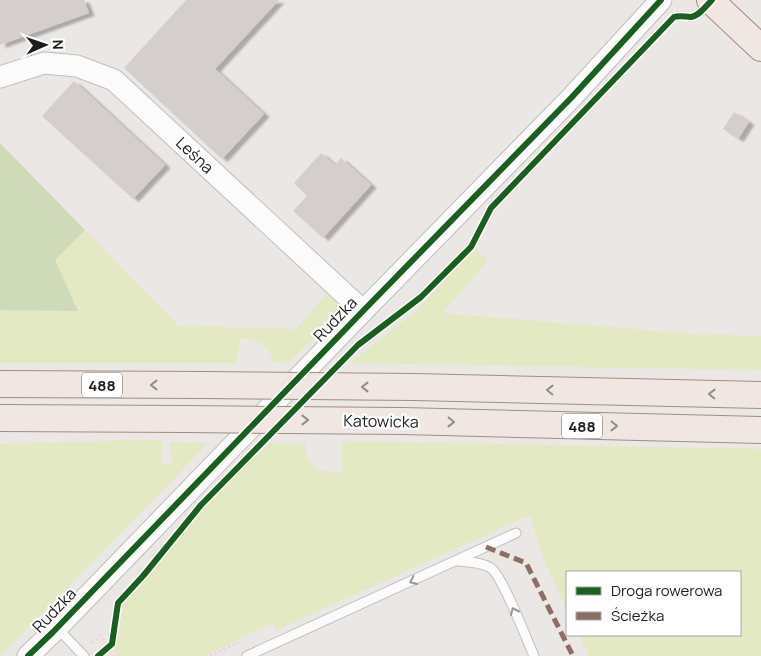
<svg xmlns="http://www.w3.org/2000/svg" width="761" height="656" font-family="Manrope,sans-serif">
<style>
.grass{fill:#e3e9c2}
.forest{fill:#cfdab9}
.building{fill:#d4cfcd;filter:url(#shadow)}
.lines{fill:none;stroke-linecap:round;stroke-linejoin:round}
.service-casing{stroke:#c1bfbe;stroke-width:11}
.tertiary-casing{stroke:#c1bfbe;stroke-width:23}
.primary-casing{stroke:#a18d81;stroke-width:28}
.path{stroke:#ead8db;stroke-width:3;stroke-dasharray:2.5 2.5;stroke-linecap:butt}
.service{stroke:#fcfbfb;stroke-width:9}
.tertiary{stroke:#fcfbfb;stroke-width:21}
.primary{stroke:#f0e7e3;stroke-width:26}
.primary-bridge-casing{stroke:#a18d81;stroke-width:28;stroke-linecap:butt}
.primary-bridge{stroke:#f0e7e3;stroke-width:26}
.quiet{stroke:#8d6e63;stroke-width:5;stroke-dasharray:10 5;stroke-linecap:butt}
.cycleway-casing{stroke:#fff;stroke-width:9}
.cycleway{stroke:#1b5e20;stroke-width:6}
.oneway{stroke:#918c8a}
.oneway2{stroke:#989797}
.labels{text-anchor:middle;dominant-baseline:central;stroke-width:4.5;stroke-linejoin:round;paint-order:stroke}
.shield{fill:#fff;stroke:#616161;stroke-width:1}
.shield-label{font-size:15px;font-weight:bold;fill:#1d1d1d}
.street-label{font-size:16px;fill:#1d1d1d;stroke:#fff}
</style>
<defs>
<filter id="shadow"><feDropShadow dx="5.5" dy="3" stdDeviation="1" flood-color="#0004"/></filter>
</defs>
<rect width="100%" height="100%" fill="#ebe7e5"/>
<!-- grass -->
<path class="grass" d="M85 230 179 326 296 329 326 294 335 300 338 307 334 319 289 362 273 361C269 345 256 339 240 338L236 363H0V282Z
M475 247 488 261 442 313 695 334 761 336V370L350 363 415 312Z
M141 440H162V465L172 462 170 442 207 443 168 485 0 656V444Z
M342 441 761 449V656H589L579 635H740V572H567V610L544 561 530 515 276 630 272 623 204 656H118L114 651V647L120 606 137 588 200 509 227 482 270 443 306 444C305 467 321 472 342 473Z"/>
<!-- forest -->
<path class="forest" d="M0 143 85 230 55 260 78 311 0 310Z"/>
<!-- building -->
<path class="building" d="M0 0H84L89 13 0 45Z
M186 0H279L215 69 264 114 222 159 124 68Z
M74 81 165 165 133 199 42 116Z
M734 112 749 122 738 139 723 129Z
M321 153 335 165 341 158 371 185 323 238 293 211 307 196 294 183Z"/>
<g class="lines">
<defs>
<path id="service" d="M458 561C468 562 484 562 492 569 504 580 526 638 534 656
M57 628 84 656
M247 656 516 533"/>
<path id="tertiary" d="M0 77 44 63 77 66 114 80 363 311
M28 656 53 632 363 311 572 97 661 0"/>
<path id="primary" d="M710 0 761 48
M0 384 203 385
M414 387 761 395
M0 418 186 419
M403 421 761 430"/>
</defs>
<!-- service casing -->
<use href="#service" class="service-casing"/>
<!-- tertiary casing -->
<use href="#tertiary" class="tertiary-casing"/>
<!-- primary casing -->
<use href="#primary" class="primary-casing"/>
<!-- path -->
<path class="path" d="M92 643 100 635 114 656
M210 656 239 642"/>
<!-- service -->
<use href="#service" class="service"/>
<!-- tertiary -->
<use href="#tertiary" class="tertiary"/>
<!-- primary -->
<use href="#primary" class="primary"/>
<defs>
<path id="primary-bridge" d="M203 385 414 387
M186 419 403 421"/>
</defs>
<!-- primary-bridge casing -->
<use href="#primary-bridge" class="primary-bridge-casing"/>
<!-- primary-bridge -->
<use href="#primary-bridge" class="primary-bridge"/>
<!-- quiet -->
<path class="quiet" d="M486 547 526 563 573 656"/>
<defs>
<path id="cycleway" d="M28 656 53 632 363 311 572 97 661 0
M98 656 112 644 118 603 143 576 201 505 358 345 421 297 471 247 491 208 674 17C680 15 685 17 691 17 699 16 707 5 712 0"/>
</defs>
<!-- cycleway casing -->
<use href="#cycleway" class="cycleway-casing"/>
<!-- cycleway -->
<use href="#cycleway" class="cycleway"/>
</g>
<!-- one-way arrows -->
<defs><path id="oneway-chevron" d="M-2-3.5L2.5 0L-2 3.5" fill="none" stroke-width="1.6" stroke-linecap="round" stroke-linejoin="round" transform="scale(1.25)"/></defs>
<g class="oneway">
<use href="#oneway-chevron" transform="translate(154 385) rotate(-180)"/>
<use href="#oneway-chevron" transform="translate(365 387) rotate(-180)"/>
<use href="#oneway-chevron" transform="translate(550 390) rotate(-179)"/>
<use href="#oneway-chevron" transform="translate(712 394) rotate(-179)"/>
<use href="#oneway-chevron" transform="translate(305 420)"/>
<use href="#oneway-chevron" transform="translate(451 422) rotate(1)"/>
<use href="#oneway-chevron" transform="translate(614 426) rotate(1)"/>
</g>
<g class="oneway2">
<use href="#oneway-chevron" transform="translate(413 581) rotate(156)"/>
<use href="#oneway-chevron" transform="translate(514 611) rotate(-114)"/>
</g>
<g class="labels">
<!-- shield labels -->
<g class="shield">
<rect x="82" y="372.5" width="40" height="25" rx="4"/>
<rect x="562" y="413.5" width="40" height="25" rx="4"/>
</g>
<g class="shield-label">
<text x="102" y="385">488</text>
<text x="582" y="426">488</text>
</g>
<!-- street labels -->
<g class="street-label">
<text transform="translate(195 155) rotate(43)">Leśna</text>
<text transform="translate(335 319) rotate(-46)">Rudzka</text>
<text transform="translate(381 421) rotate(1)">Katowicka</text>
<text transform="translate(54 610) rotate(-46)">Rudzka</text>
</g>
</g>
<!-- legend -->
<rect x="566" y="571" width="175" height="65" fill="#ffffff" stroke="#a5a5a5"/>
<rect x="576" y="587" width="25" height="8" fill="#1b5e20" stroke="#a5a5a5"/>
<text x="611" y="596" font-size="15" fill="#1d1d1d">Droga rowerowa</text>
<rect x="576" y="612" width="25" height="8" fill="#8d6e63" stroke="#a5a5a5"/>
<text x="611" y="621" font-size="15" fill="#1d1d1d">Ścieżka</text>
<!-- north arrow -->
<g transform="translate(45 45) rotate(88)" stroke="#ffffff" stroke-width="4" paint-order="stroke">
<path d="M0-4L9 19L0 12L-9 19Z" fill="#1d1d1d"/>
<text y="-8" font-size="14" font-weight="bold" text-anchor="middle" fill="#1d1d1d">N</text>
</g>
</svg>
